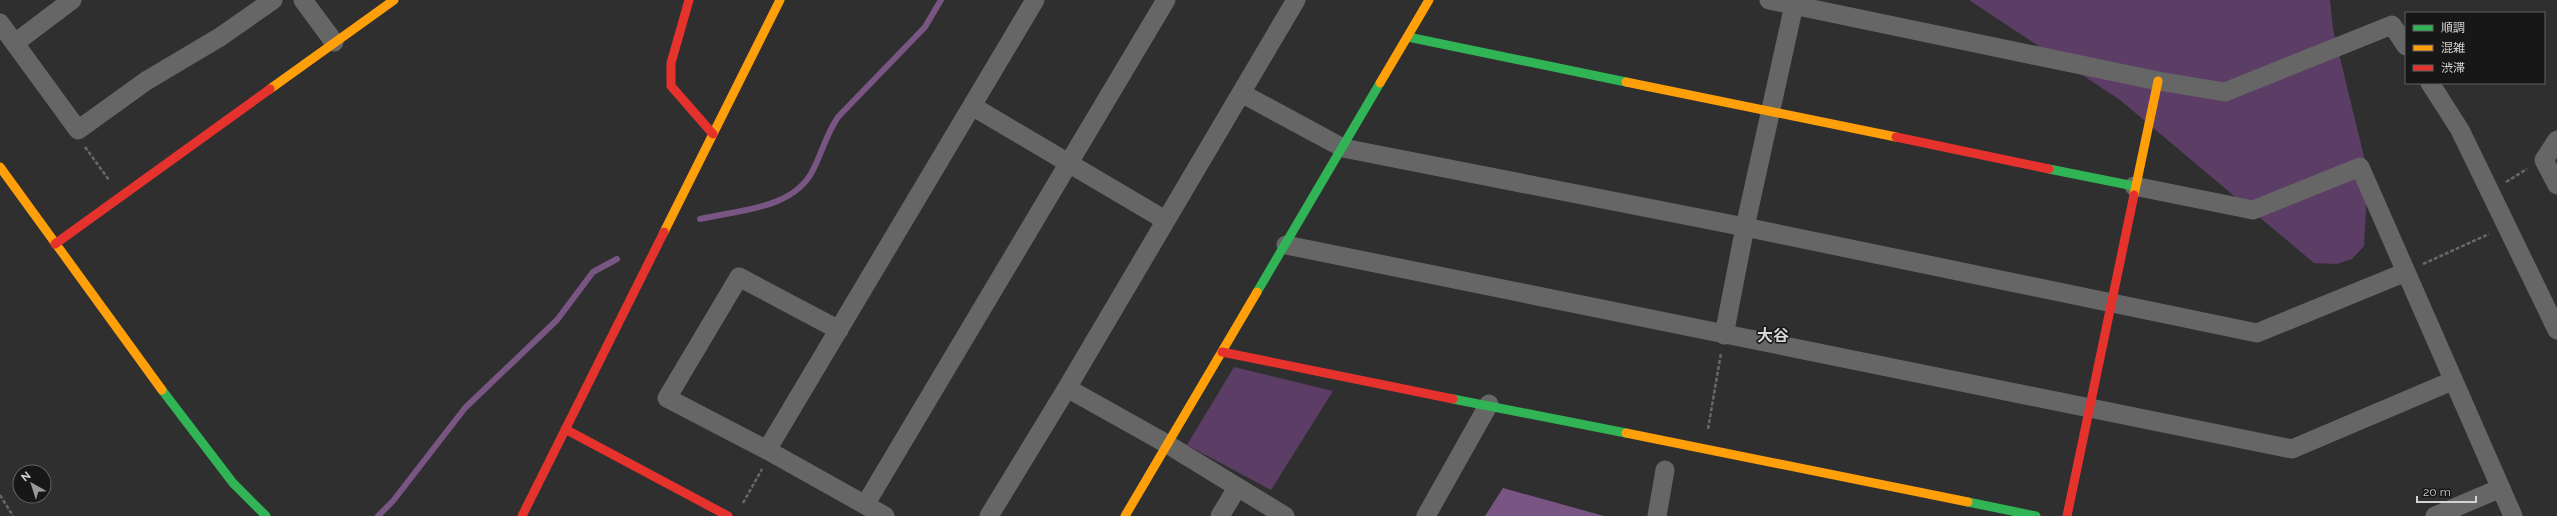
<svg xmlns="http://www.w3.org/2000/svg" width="2557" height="516" font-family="Raleway,'Noto Sans JP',sans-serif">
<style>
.green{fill:#5c3d65}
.water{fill:#795583}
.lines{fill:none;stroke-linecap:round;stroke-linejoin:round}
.stream{stroke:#795583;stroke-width:6}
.path{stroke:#686868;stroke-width:2.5;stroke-dasharray:4 2;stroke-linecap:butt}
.street{stroke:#666;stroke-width:19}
.fast{stroke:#30b455;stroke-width:9}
.slow{stroke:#ff9f0a;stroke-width:9}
.jam{stroke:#e5322d;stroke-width:9}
.labels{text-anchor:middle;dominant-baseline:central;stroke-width:3;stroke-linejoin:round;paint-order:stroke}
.quarter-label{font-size:16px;font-weight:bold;fill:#d7d5d8;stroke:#181718}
</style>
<rect width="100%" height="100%" fill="#2f2f2f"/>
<!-- green -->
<path class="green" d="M1969 0H2330L2333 29 2368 173 2364 246 2352 259 2337 264 2314 263 2120 100Z
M1234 367 1333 391 1271 490 1187 445Z"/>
<!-- water -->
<path class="water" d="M1503 488 1604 516H1485Z"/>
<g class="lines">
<!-- stream -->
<path class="stream" d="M700 219C739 210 794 209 813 170 822 152 827 133 838 117L925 27 941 0
M378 516 393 501 465 408 557 320 593 272 617 259"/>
<!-- path -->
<path class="path" d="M85 147 109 180
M2506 182 2527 169
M2423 264 2489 234
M1708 429 1721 353
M0 495 13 516
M743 503 762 469"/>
<!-- street -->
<path class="street" d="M303 0 334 42
M1769 0 2158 81 2225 92 2392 25 2406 46
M0 23 78 130 146 81 220 37 273 0
M15 43 72 0
M2430 83 2460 130 2557 330
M1241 93 1343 148 1745 227 2257 333 2406 272
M972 106 1165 220
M2557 140 2544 160 2557 185
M2134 186 2253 210 2360 167 2513 516
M1286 245 2292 449 2452 381
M839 330 739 277 667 398 767 450 885 516
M1724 335 1745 227 1794 5
M1067 388 1167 444 1285 516
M767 450 1035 0
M865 505 1166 0
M989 516 1067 388 1296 0
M1220 516 1237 488
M1426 516 1489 404
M1657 516 1665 470
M2435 516 2501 488"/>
<!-- fast -->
<path class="fast" d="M1408 37 1626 82
M2049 169 2134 186
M1257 292 1380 83
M162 390 233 483 266 516
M1453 399 1626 433
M1968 502 2036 516"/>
<!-- slow -->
<path class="slow" d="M1626 82 1896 137
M1380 83 1429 0
M270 89 394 0
M0 167 162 390
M2134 195 2158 81
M664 232 780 0
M1626 433 1968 502
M1125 516 1257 292"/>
<!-- jam -->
<path class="jam" d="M689 0 671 63V86L713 134
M1896 137 2049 169
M55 244 270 89
M1222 352 1453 399
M565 429 728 516
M522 516 664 232
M2067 516 2134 195"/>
</g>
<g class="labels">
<!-- quarter labels -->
<g class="quarter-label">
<text x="1773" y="335">大谷</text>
</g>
</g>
<!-- legend -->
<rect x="2405" y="12" width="140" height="72" fill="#181718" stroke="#626163"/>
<rect x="2413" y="25" width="20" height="6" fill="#30b455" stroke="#626163"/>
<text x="2441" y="32" font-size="12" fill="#d2d1d3">順調</text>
<rect x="2413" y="45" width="20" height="6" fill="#ff9f0a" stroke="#626163"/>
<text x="2441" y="52" font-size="12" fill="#d2d1d3">混雑</text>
<rect x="2413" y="65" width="20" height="6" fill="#e5322d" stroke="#626163"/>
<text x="2441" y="72" font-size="12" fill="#d2d1d3">渋滞</text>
<!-- north arrow -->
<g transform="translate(32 484) rotate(321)"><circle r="19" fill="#181718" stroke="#626163"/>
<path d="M0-3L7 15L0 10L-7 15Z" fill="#99989a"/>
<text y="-6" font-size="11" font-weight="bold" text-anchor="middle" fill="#d2d1d3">N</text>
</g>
<!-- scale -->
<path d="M2417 496v6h59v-6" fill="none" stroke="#d2d1d3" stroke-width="2"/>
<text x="2423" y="496" font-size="12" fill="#d2d1d3" stroke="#181718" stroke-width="3" paint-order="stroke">20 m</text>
</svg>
